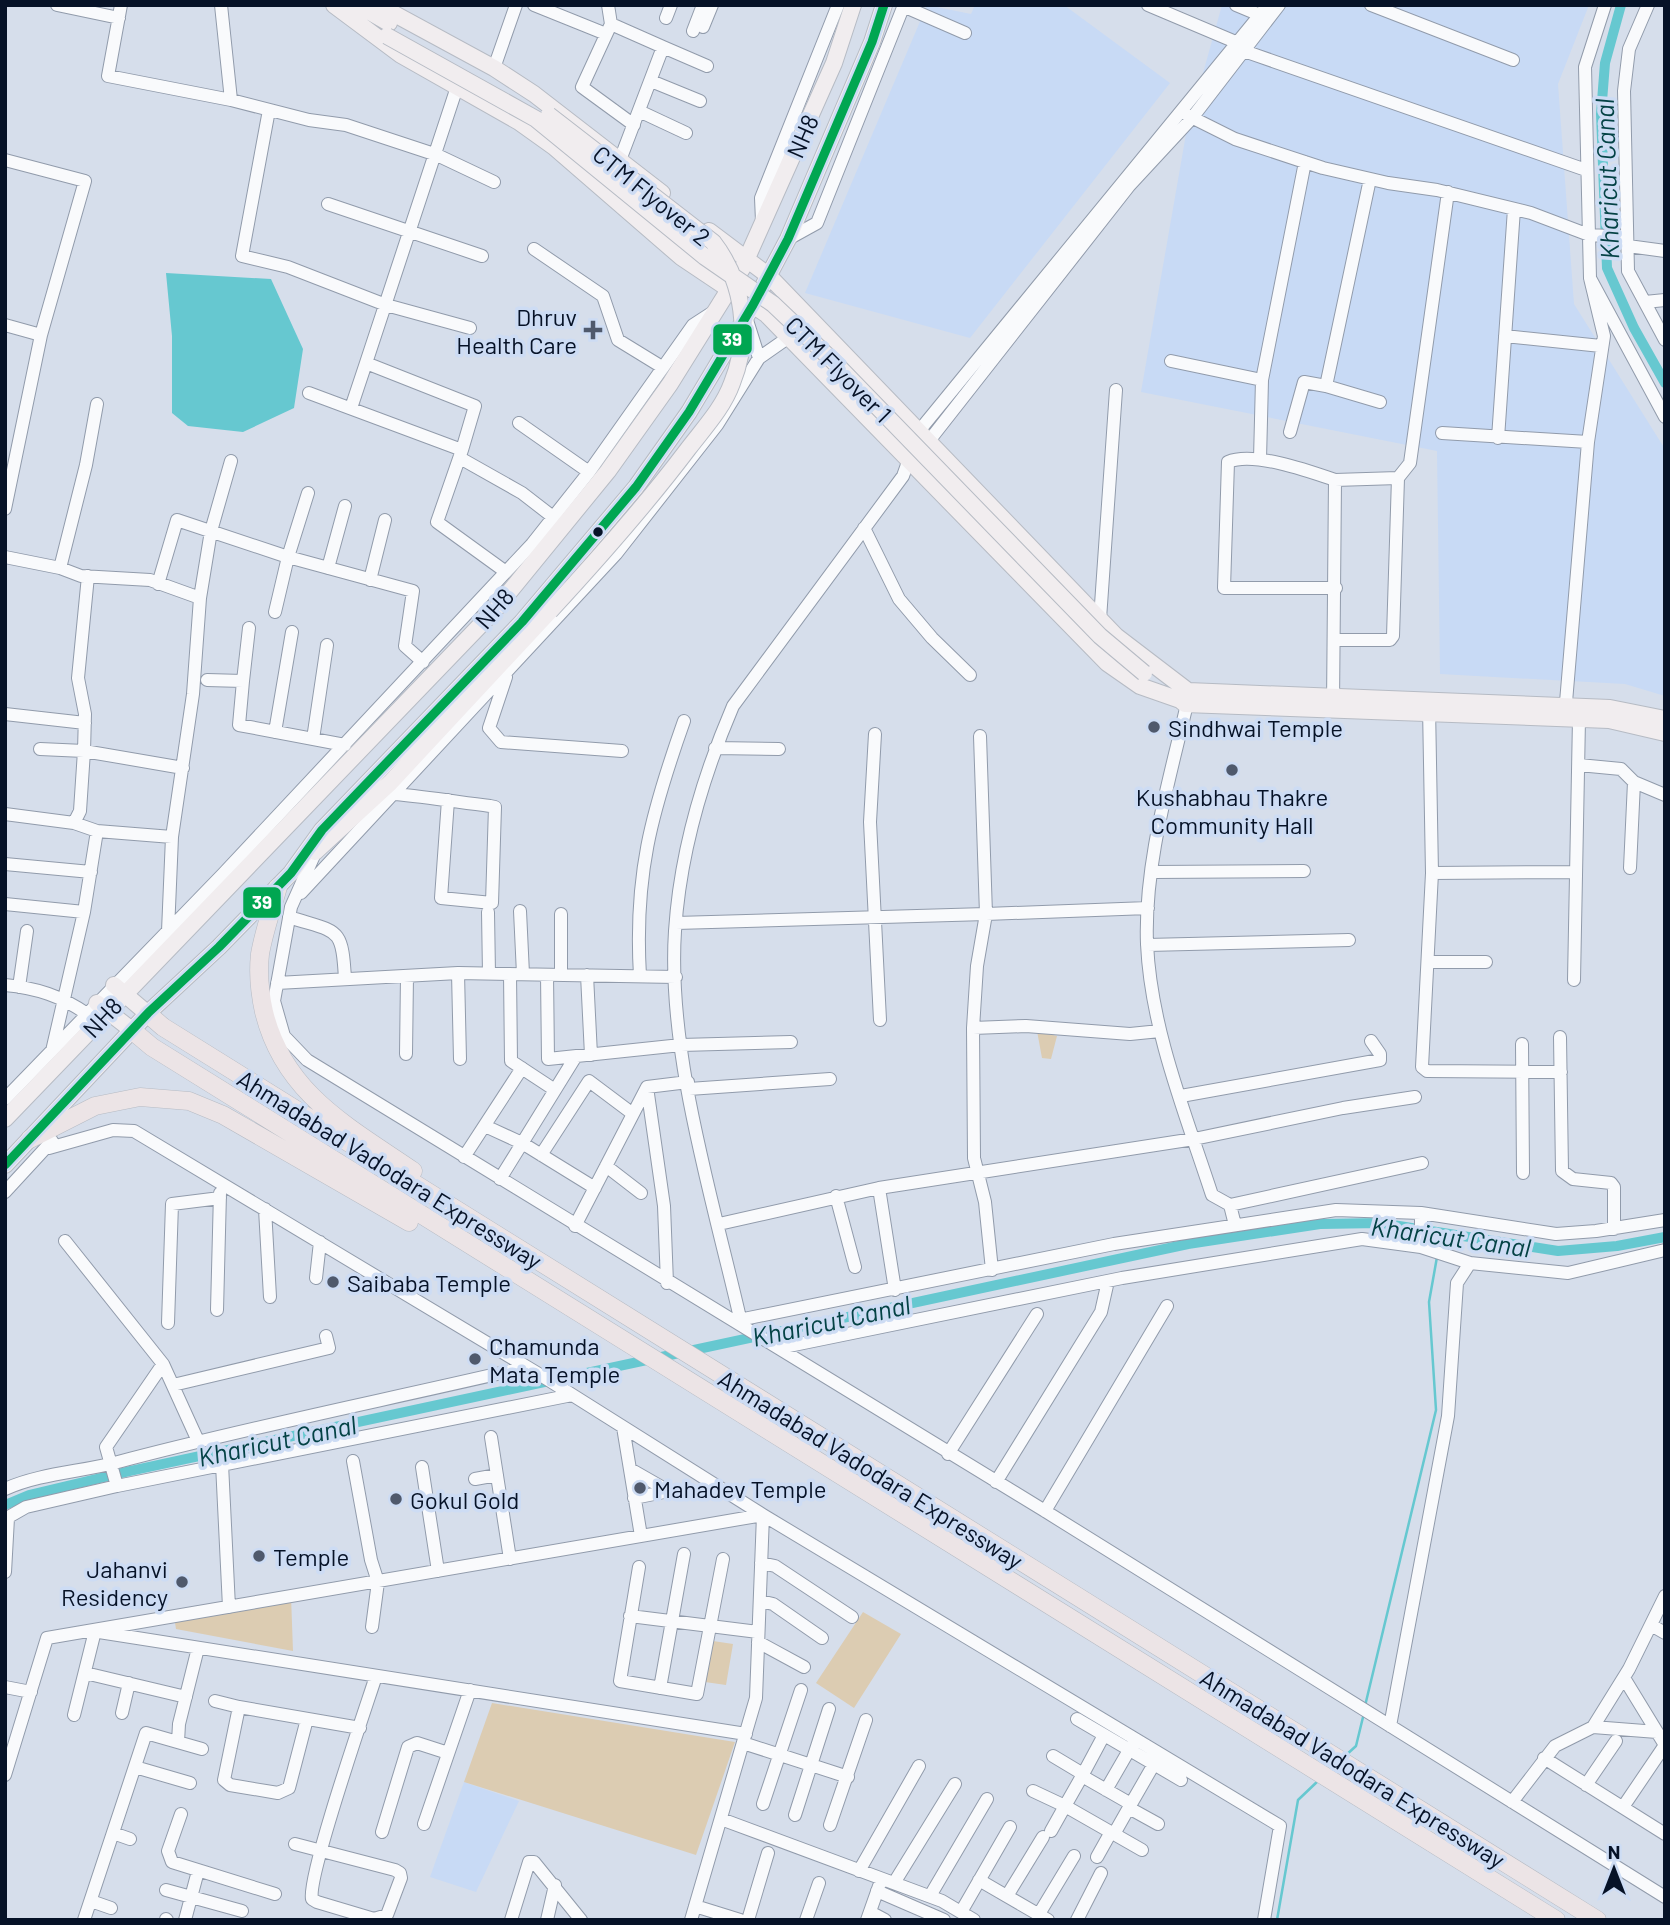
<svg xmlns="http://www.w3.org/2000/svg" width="1670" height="1925" font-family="Barlow,sans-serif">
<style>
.built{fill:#c8daf5}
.green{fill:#dcccb2}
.water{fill:#66c8d0}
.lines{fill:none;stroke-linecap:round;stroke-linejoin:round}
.stream{stroke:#66c8d0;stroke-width:2.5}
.canal{stroke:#66c8d0;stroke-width:10}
.minor-casing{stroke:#919bab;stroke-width:14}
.major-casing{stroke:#b6bbc4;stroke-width:18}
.highway-casing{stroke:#b6bbc4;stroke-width:19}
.minor{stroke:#f9fafc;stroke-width:12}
.major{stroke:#f1edef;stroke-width:16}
.highway{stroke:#ece4e6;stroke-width:18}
.major-bridge-casing{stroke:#b6bbc4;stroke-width:18;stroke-linecap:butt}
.major-bridge{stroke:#f1edef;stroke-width:16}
.bus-1-casing{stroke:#cddcf4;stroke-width:14}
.bus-1{stroke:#00a651;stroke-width:9}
.poi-dot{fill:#4f596c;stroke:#cddcf4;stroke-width:2.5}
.bus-dot{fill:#061227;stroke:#cddcf4;stroke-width:2.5}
.labels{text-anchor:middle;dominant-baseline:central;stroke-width:7;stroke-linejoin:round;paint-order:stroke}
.street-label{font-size:24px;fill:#061227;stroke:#cddcf4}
.poi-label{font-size:24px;fill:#061227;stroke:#cddcf4;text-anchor:start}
.water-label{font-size:26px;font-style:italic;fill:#044245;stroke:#cddcf4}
.line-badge{stroke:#cddcf4;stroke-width:2.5}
.badge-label{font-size:19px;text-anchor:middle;font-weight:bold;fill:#fff}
</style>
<rect width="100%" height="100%" fill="#d6deeb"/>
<!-- built -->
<path class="built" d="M927 5 971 14 975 5H1064L1170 83 970 338 805 293Z
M1222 5H1589L1558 84 1574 304 1665 449V696L1625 684 1440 674 1437 451 1141 392 1186 134Z
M464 1782 519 1801 476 1892 430 1877Z"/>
<!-- green -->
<path class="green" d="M1037 1031 1057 1036 1051 1059 1042 1058Z
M291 1596 293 1651 176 1629 174 1616Z
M863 1612 901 1634 854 1708 816 1683Z
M713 1641 733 1644 726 1685 705 1682Z
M492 1703 735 1742 696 1855 464 1782Z"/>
<!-- water -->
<path class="water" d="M166 273 271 279 303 349 294 408 243 432 188 426 172 413V336Z"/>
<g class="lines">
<!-- stream -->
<path class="stream" d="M1439 1247 1442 1233
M1365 1706 1436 1410 1429 1302 1437 1257
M1345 1756 1356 1746 1364 1713
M1277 1920 1298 1800 1319 1780"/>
<!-- canal -->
<path class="canal" d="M1621 5 1605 63 1601 114 1607 268 1634 328 1665 383
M5 1505 29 1495 130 1471 1188 1244 1320 1224 1380 1223 1558 1251 1617 1246 1665 1237"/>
<defs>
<path id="minor" d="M57 5 119 18
M121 5 108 76 231 100
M221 5 231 100 309 120 346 125 437 155 494 182
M534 5 606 34
M608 5 611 24
M1148 5 1238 43
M1236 5 1260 15
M1371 5 1513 60
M1605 5 1585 67 1590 278 1665 417
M1648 5 1629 49 1624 91 1628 271 1665 340
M903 6 965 33
M666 18 671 5
M703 27 712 5
M693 31 703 5
M663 47 707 66
M1244 51 1586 170
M494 68 516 5
M651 81 700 101
M457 87 366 363 475 406 462 450
M269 110 242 256 288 267 386 305 470 328
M639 111 686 133
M1187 115 1235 139 1323 168 1388 183 1437 190 1531 213 1589 235 1627 237
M5 160 85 181 41 335
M620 160 663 47 611 24 582 87 634 125
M328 204 482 256
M762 221 761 198 838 5
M788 239 817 223 904 5
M1628 246 1665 251
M534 249 603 296 618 340 662 367
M1645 302 1665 300
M746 317 759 358
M5 325 41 335 5 509
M1505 336 1601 346
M1171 361 1262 380 1305 162
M1326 386 1380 402
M309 393 462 450 437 522 506 572
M351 408 366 363
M519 423 589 472
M1290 432 1304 382 1326 386 1370 179
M1442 433 1588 442
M1498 438 1514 209
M925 446 1129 186 1192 118 1279 5
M460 458 522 493 553 517
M1260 459 1262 380
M1335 480C1309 471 1253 451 1228 462L1224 588H1336
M864 528 899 599 932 638 970 675
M5 557 60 568 81 576 150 580 200 598 193 694 172 837 168 931
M60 568 86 465 97 404
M328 568 345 506
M370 580 385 520
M158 584 177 520 288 557 413 591 405 646 423 662
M200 598 211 531 231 461
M275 612 288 557 308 493
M1100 619 1116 390
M1335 640H1390L1393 636 1398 478
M506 677 489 728 501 742 622 751
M207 680 243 681 239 725 345 745
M243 681 249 628
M1187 704C1169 782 1144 864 1147 944 1151 1030 1186 1115 1212 1195L1230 1205 1235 1225
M1333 705 1335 480 1398 478 1410 463 1448 192
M1429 707 1432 873 1422 1067 1427 1071 1561 1072
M5 714 85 723
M1565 714 1588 442 1604 336 1590 278
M275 732 292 632
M875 734 870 822 880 1020
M313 739 327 645
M715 748 779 749
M40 749 84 751 183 768
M1579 765 1621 769 1634 782 1665 795
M395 794C427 797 458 802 490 806L495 807 492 903 441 898 448 800
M5 814 74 823 97 831
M74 823 80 811 84 751 85 714 78 678 88 576
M316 851 291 907 274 1001 284 1036 307 1060 1045 1511 1665 1897
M5 864 91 872
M1630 868 1634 782
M1153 872 1304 871
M1432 873 1576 872
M301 893 616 554 717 425 759 358 789 337
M5 904 84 912 97 831 172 837
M1148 908 986 914 977 966 973 1028 1026 1026 1130 1034 1160 1031
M520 911 523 974
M488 912 489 974
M561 914V975
M289 917C338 933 342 925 345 979
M676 923 986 914 980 736
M1147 945 1349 940
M1429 962H1486
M458 973 460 1059
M510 974 511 1061 555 1090
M547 975 548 1059 681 1045 791 1042
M587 975 591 1055
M640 976C634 876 651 814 684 721
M1574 980 1579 719
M277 983 458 973 676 977
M5 985C37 988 61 996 87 1014
M19 987 27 931
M973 1028 974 1158 985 1202 992 1270
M1560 1037 1562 1171 1573 1179 1611 1183 1614 1187V1229
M1522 1044 1523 1173
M52 1051 84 912
M406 1054 407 976
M647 1087 664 1206 667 1283
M689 1089 830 1079
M1181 1096 1380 1060V1054L1371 1041
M5 1099 223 874 532 544 589 472 693 325 713 312
M485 1126 522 1143 595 1188
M49 1148 113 1130 134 1131 547 1379 763 1515 1280 1826 1264 1920
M541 1155 589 1081 633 1114
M464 1157 522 1068
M606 1166 641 1193
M500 1179 576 1056
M879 1188 895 1290
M5 1192 52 1141
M836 1196 855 1267
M1230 1205 1422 1163
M265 1209 270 1297
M1421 1213V1247
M719 1224 879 1188 1194 1139 1343 1108 1415 1097
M575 1226 647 1087 688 1082
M65 1241 163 1364 198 1441
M316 1278 320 1242
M217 1310 220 1193
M740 1318C713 1200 667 1052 675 931 680 854 703 776 733 706L903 476 919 431 1268 5
M734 1321 1114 1244 1336 1210 1421 1213 1556 1234 1596 1231 1665 1220
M168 1323 172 1204 220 1198
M779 1348 1122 1278 1362 1239 1421 1247 1470 1263
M173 1385 329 1348 326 1336
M623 1427 641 1536
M491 1437 510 1559
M948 1454 1037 1314
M353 1461 371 1560 378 1582 372 1627
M222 1464 229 1607
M422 1467 438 1571
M630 1469 665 1489 664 1492 634 1498
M475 1479 497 1475
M996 1482 1101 1312 1108 1281
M117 1486 106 1447 163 1364
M5 1489C41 1473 81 1472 118 1462 253 1426 391 1399 527 1367
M1045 1511 1167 1306
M5 1519 26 1507 117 1486 572 1395
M761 1563 775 1566 852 1617
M639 1567 620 1681 697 1694 723 1559
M5 1572 8 1518
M760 1601 773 1604 822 1638
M630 1616 758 1632
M1651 1625 1665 1633
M99 1632 746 1734
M758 1642 804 1667
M85 1673 186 1697
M1624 1678 1665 1745
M5 1687 31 1692
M660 1688 684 1554
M215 1701 239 1707
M122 1713 129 1683
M74 1715 95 1631
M307 1719 289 1788 278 1793 230 1785 224 1780 239 1707 360 1728
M1077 1719 1181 1780
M1390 1726 1448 1416 1457 1283 1470 1263 1568 1273 1665 1250
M1593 1727 1657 1732
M178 1742 179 1724 198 1648
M743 1743 848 1777
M1053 1756 1083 1774
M1544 1758 1665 1834
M135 1767 190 1783
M5 1775 47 1638 763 1515
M1082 1776 1131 1804 1114 1834 1065 1806Z
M1082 1776 1104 1735
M1586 1785 1616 1741
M1106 1790 1132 1745
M1033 1791 1065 1806 1051 1831
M1512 1802 1555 1746 1593 1727 1629 1669 1665 1596
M763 1804 801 1690
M1131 1804 1154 1764
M1623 1807 1665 1745
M1129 1808 1158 1824
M181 1814 168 1851 172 1862 275 1894
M795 1815 829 1709
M721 1819 942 1901 974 1920
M424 1824 470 1690
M830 1825 866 1720
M382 1832 408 1747 417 1743 448 1753
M113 1833 130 1839
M1114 1834 1142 1850
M295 1844 395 1870 400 1873 401 1878 387 1915 374 1919 317 1902 312 1899C307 1877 365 1710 376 1676
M1097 1857 1111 1832
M859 1871 919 1766
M979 1880 1048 1920
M894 1883 955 1784
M166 1890 242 1911
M877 1891 944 1920
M930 1896 987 1799
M1007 1896 1043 1837
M91 1901 111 1908
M695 1906 740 1920
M870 1912 885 1920
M961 1912 1010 1827
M1039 1914 1074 1856
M166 1919 167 1920
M84 1920 146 1733 202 1749
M185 1920 198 1871
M511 1920 529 1862H534L581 1920
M547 1920 555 1885
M691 1920 756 1698 763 1515
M748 1920 768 1853
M806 1920 819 1883
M867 1920 879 1886
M1077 1920 1101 1873"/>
<path id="major" d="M334 5 401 55 519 122 554 147 681 257 766 314 1107 663 1140 686 1180 700
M358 5 389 23
M378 5 494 68 534 94 662 193
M709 231 769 276 1116 636 1188 691 1610 708 1665 719
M1182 692 1180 700 1185 704 1609 720 1665 733
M315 852 390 783 550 611
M114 985 148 1014
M97 1003 133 1031
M5 1119 493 612 608 471 670 384 743 267 834 63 853 5
M5 1165 149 1012 219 947 291 873 322 830 522 622 636 487 689 412 753 305 788 239 872 42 884 5"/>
<path id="highway" d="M278 887C272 909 264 931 260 954 258 972 260 994 264 1012 284 1094 349 1127 413 1171
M148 1014 163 1027 1597 1920
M133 1031 152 1047 1556 1920
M30 1139 95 1106 140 1097 189 1101 223 1115 409 1222"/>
</defs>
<!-- minor casing -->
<use href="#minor" class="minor-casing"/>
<!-- major casing -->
<use href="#major" class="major-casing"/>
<!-- highway casing -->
<use href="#highway" class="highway-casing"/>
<!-- minor -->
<use href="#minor" class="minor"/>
<!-- major -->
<use href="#major" class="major"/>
<!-- highway -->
<use href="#highway" class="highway"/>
<defs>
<path id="major-bridge" d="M387 36 536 119 705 257 773 304 833 361 1100 636 1144 673
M549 115 713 242C744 282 751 336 732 383 723 408 704 428 688 449 645 506 598 559 550 611"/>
</defs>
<!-- major-bridge casing -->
<use href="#major-bridge" class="major-bridge-casing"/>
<!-- major-bridge -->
<use href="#major-bridge" class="major-bridge"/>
<defs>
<path id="bus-1" d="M5 1165 149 1012 219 947 291 873 322 830 522 622 636 487 689 412 753 305 788 239 872 42 884 5"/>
</defs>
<!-- bus-1 casing -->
<use href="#bus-1" class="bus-1-casing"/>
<!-- bus-1 -->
<use href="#bus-1" class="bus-1"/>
</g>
<!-- markers -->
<g class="poi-dot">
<path d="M589.5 319.5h7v7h7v7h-7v7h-7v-7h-7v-7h7z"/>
<circle cx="1154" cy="727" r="7"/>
<circle cx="1232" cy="770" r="7"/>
<circle cx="333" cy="1282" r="7"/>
<circle cx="475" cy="1359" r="7"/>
<circle cx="640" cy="1488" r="7"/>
<circle cx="396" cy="1499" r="7"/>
<circle cx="259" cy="1556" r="7"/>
<circle cx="182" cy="1582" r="7"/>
</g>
<circle class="bus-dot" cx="598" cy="532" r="6"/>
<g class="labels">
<!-- street labels -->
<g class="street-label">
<text transform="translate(802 136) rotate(-66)">NH8</text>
<text transform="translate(652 195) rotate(39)">CTM Flyover 2</text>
<text transform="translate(839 369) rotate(45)">CTM Flyover 1</text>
<text transform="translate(494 608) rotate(-49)">NH8</text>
<text transform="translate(102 1017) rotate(-47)">NH8</text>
<text transform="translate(390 1169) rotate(32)">Ahmadabad Vadodara Expressway</text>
<text transform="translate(871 1469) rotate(32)">Ahmadabad Vadodara Expressway</text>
<text transform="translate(1353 1768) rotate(32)">Ahmadabad Vadodara Expressway</text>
</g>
<!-- poi labels -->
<g class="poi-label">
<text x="577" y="316" text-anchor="end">Dhruv<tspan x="577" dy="28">Health Care</tspan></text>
<text x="1168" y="727">Sindhwai Temple</text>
<text x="1232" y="796" text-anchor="middle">Kushabhau Thakre<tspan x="1232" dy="28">Community Hall</tspan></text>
<text x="347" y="1282">Saibaba Temple</text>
<text x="489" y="1345">Chamunda<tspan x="489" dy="28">Mata Temple</tspan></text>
<text x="654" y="1488">Mahadev Temple</text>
<text x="410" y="1499">Gokul Gold</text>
<text x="273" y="1556">Temple</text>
<text x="168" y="1568" text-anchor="end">Jahanvi<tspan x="168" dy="28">Residency</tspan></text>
</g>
<!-- water labels -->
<g class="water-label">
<text transform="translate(1606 179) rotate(-92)">Kharicut Canal</text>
<text transform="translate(1451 1236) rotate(8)">Kharicut Canal</text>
<text transform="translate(831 1320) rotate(-12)">Kharicut Canal</text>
<text transform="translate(277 1440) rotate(-12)">Kharicut Canal</text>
</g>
</g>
<g class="line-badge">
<rect x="712" y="323" width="41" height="33" rx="7" fill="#00a651"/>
<rect x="242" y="886" width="40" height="33" rx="7" fill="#00a651"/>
</g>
<g class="badge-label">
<text x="732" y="346">39</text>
<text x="262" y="909">39</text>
</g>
<!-- border -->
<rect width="1670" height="1925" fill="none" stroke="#061227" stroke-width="14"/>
<!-- north arrow -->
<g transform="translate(1614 1869)" stroke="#cddcf4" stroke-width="5" paint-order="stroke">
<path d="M0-5L12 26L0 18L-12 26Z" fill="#061227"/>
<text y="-10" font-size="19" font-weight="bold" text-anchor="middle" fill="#061227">N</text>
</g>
</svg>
